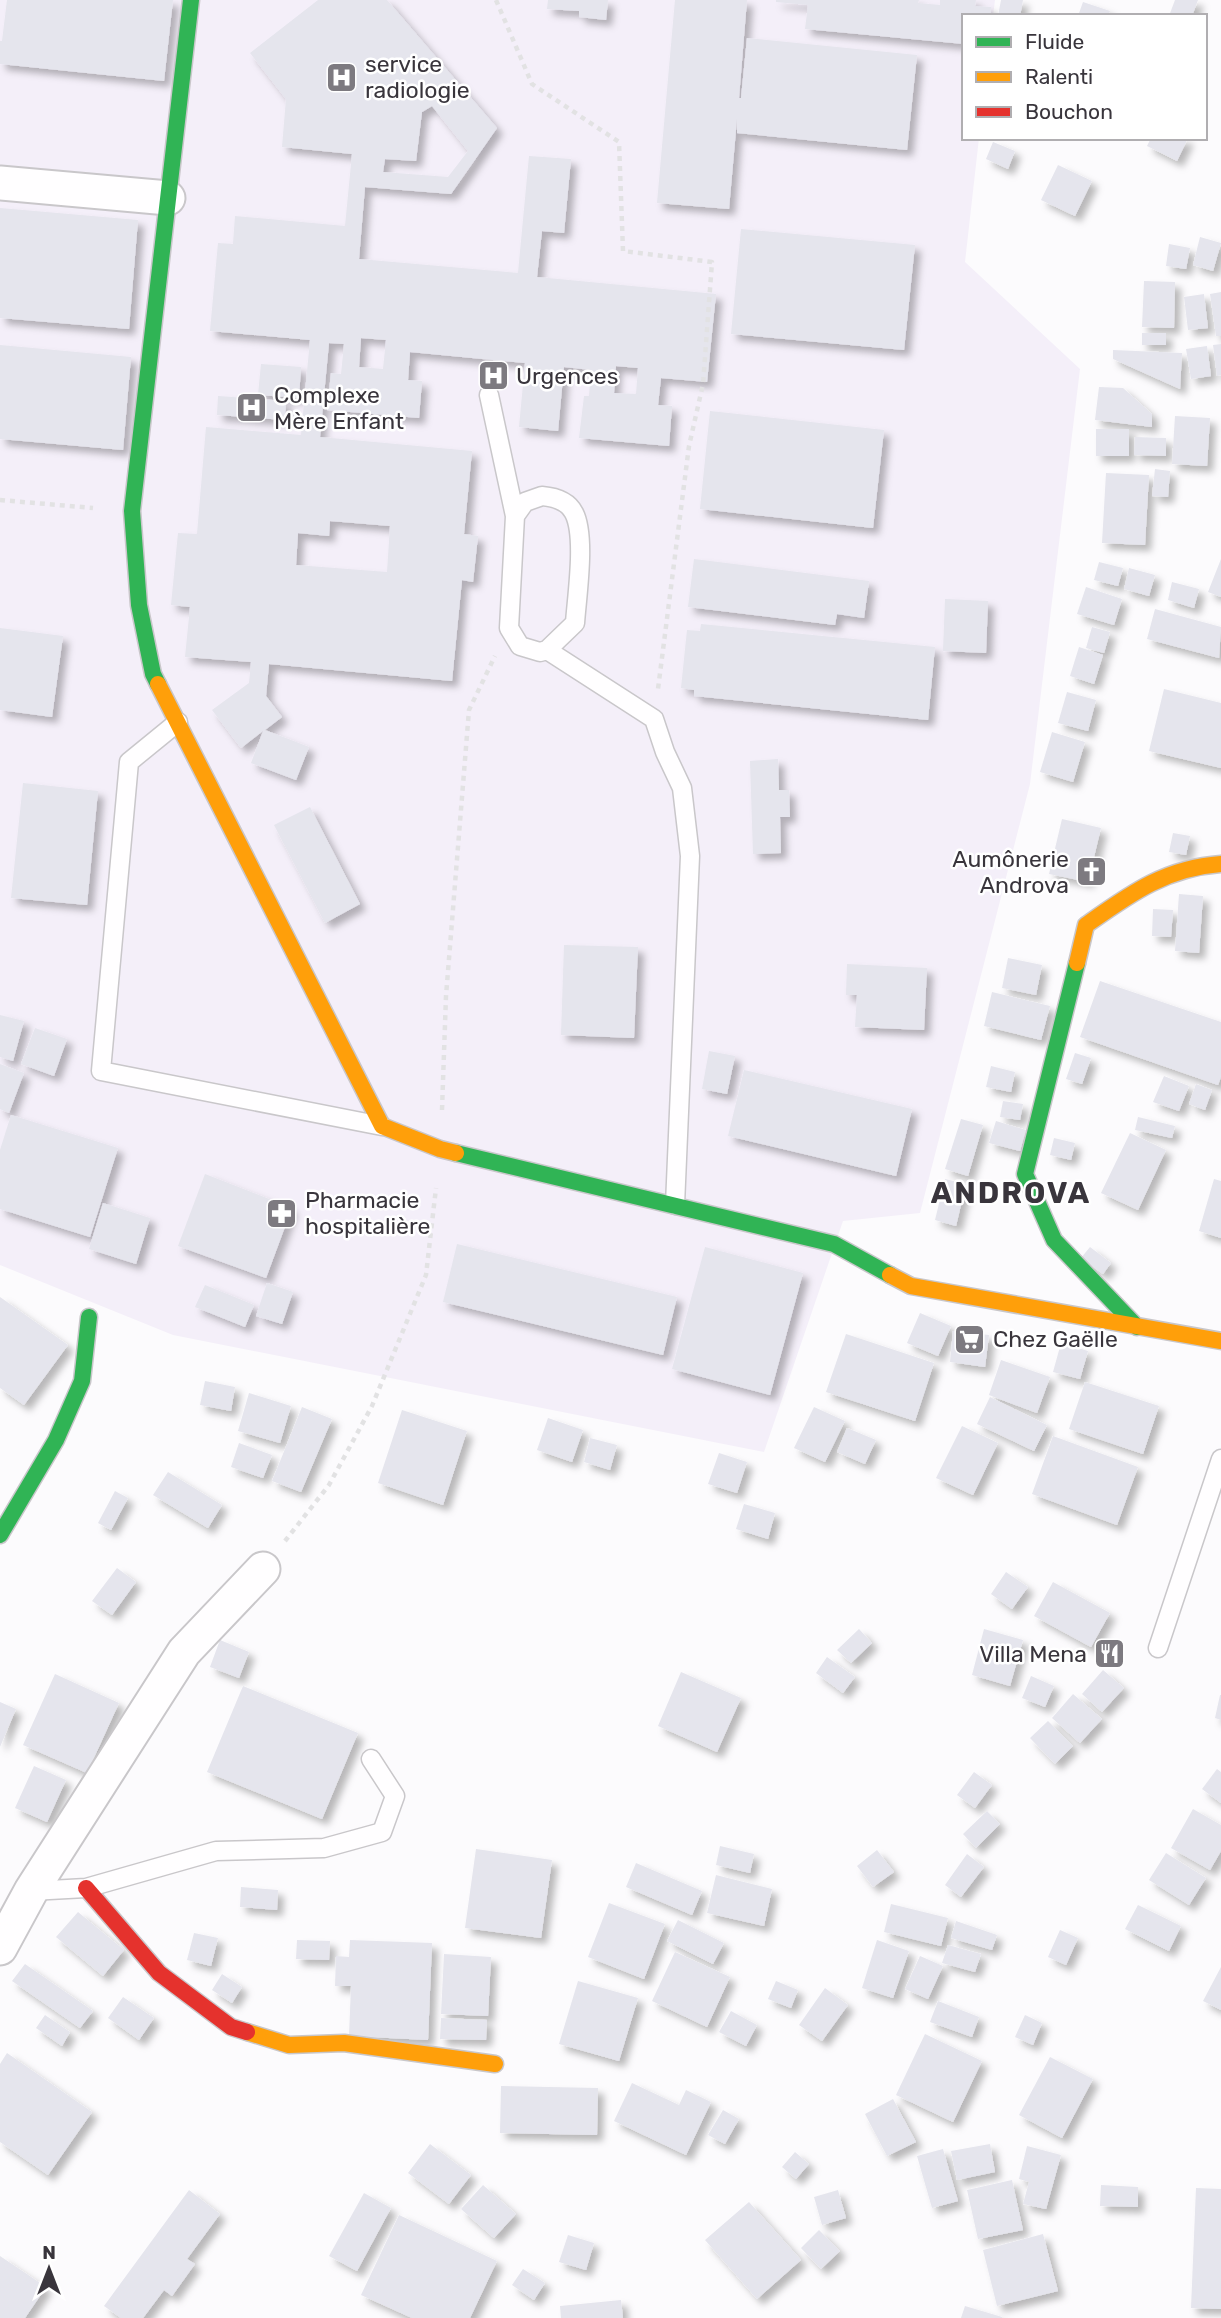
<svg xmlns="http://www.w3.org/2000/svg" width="1221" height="2318" font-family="Rubik,sans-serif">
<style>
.built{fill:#f4eff9}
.building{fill:#e5e5ed;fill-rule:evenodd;filter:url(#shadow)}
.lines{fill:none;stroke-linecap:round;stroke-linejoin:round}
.lane-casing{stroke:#c9c7ca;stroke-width:21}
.street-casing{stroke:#c9c7ca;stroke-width:37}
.fast-casing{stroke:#c9c7ca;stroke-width:19}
.slow-casing{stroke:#c9c7ca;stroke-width:19}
.jam-casing{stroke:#c9c7ca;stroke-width:19}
.path{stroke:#e2e2e3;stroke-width:4.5;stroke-dasharray:5 5;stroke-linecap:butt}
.lane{stroke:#fffeff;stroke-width:18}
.street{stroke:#fffeff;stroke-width:33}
.fast{stroke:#30b455;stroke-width:16}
.slow{stroke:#ff9f0a;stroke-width:16}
.jam{stroke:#e5322d;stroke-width:16}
.labels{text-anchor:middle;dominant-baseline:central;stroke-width:5;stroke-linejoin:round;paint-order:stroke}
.poi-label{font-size:23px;fill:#39353c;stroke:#fff;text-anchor:start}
.district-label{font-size:30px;font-weight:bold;letter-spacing:2px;fill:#39353c;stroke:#fff}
</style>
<defs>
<filter id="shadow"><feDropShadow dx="6" dy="6" stdDeviation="3.5" flood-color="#0004"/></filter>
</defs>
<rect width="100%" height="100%" fill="#fcfbfd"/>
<!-- built -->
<path class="built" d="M0 0H995L993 16H964V138H979L965 262 1080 369 1030 784 920 1213 843 1221 764 1452 173 1335 0 1265Z"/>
<!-- building -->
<path class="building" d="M7 0H173L164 81 0 64V41H2Z
M318 0H387L497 128 451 194 365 187 359 259 518 273 529 156 571 159 564 233 542 231 537 277 716 294 707 382 661 378 658 405 672 406 669 446 579 438 584 396H589L591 370 564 367 558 431 519 427 525 363 410 352 408 380 422 381 419 418 327 410 331 373 341 374 344 344 329 343 320 437 472 451 464 534 478 536 473 582 462 580 452 681 269 664 266 696 282 717 265 730 309 747 296 780 251 763 263 731 241 748 212 710 249 683 251 662 185 657 190 607 171 605 178 533 197 534 206 427 301 435 310 340 210 331 218 243 233 244 235 216 345 226 352 154 282 147 286 99 250 53ZM432 106 468 151 448 177 383 172 385 159 416 161 422 112ZM361 338 386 340 383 369 359 367ZM616 366 638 368 636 394 614 393ZM330 521 390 526 387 572 296 565 298 533 329 536Z
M548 0H608L606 20 579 17V11L547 9Z
M675 0H747L739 98H741L747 38 917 55 907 150 737 133V119L729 209 657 203Z
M776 0H919L918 3 940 5V0H976L975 6 991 7 990 16H964V44L805 29 808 5 776 2Z
M1001 0H1023L1020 16H998Z
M1175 0H1198L1192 16H1169Z
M1083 2 1110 11 1108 16H1078Z
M1151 138H1188L1177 161 1147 146Z
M993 142 1015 151 1008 169 986 159Z
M1058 165 1092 181 1075 216 1041 200Z
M0 208 138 220 129 329 0 318Z
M741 229 915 245 904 350 731 334Z
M1200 237 1221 243 1213 271 1193 265Z
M1169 244 1190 248 1186 269 1166 266Z
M1144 281 1175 282 1174 328 1142 327Z
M1221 292V336H1216L1210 294Z
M1204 294 1208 328 1188 330 1184 297Z
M1142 333H1166V345H1142Z
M1221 344V375L1217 376 1213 345Z
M0 345 131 357 123 450 0 439Z
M1207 346 1211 376 1191 379 1186 349Z
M1113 350 1182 353 1180 389 1113 359Z
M261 364 301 367 299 398 258 395Z
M1099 387 1123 388 1152 414V427L1095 420Z
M218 396 286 401 285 420 217 415Z
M710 411 884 430 873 528 700 509Z
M1175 416 1210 418 1207 466 1172 464Z
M1096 429H1129V456H1096Z
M1135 437 1166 438V456L1134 455Z
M1155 469 1170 471 1168 497 1152 496Z
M1106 473 1149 475 1145 545 1102 543Z
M694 559 869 581 864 618 837 614 835 625 688 607Z
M1221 559V597L1208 592Z
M1099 562 1123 568 1118 586 1094 580Z
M1129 568 1155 575 1149 596 1124 589Z
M1172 582 1199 589 1194 608 1168 600Z
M1086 587 1122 599 1114 625 1077 614Z
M945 599 988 601 986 653 943 651Z
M1155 609 1221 627 1219 658 1147 639Z
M701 624 935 647 928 720 694 696V690L681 688 687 630 700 631Z
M1092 627 1110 632 1104 653 1086 648Z
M0 628 63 636 52 717 0 710Z
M1079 647 1103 655 1094 684 1070 676Z
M1164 689 1221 703V768L1149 751Z
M1067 692 1096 700 1088 731 1058 723Z
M1052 732 1085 742 1073 782 1040 772Z
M778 759 779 790H789L790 817H780L781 853 753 854 750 761Z
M23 783 98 791 87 905 11 898Z
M310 807 360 904 325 923 274 825Z
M1062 819 1101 828 1088 882 1049 874Z
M1173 833 1190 836 1186 855 1169 852Z
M1179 894 1203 896 1199 953 1175 951Z
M1153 909 1173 910 1171 937 1152 936Z
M564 945 638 947 634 1038 561 1035Z
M1008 958 1042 965 1036 995 1002 988Z
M847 964 927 968 924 1030 855 1027 857 995H846Z
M1100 981 1221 1022V1077L1218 1085 1080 1037Z
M992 992 1050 1006 1041 1040 984 1026Z
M0 1015 24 1021 13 1061 0 1057Z
M35 1028 67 1039 54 1076 21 1064Z
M709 1051 735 1056 727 1094 702 1089Z
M1075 1053 1091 1058 1082 1084 1066 1079Z
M0 1064 24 1073 9 1113 0 1109Z
M991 1066 1015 1072 1011 1092 986 1087Z
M744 1070 912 1109 896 1176 728 1136Z
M1164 1076 1189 1086 1179 1111 1153 1102Z
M1196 1084 1212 1090 1205 1110 1189 1104Z
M1003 1101 1023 1104 1020 1120 1000 1117Z
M11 1115 118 1148 90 1237 0 1209V1150Z
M1138 1117 1175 1126 1172 1138 1135 1130Z
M961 1119 983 1125 968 1176 945 1169Z
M996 1121 1026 1130 1020 1151 989 1143Z
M1130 1133 1166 1150 1138 1210 1101 1193Z
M1054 1138 1075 1143 1071 1160 1050 1155Z
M205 1174 292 1208 266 1278 178 1246Z
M945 1179 966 1184 956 1226 935 1220Z
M1214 1179 1221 1181V1238L1199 1231Z
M103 1203 150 1218 136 1264 89 1249Z
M457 1244 677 1297 663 1355 443 1302Z
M705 1247 803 1273 770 1395 672 1369Z
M1090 1247 1111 1263 1103 1274 1081 1258Z
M267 1283 293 1292 282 1324 256 1316Z
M205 1285 254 1305 245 1327 195 1307Z
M0 1297 68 1345 24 1405 0 1388Z
M920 1313 951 1326 938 1356 907 1343Z
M953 1331 989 1335 985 1367 950 1362Z
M846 1334 934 1363 915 1421 826 1392Z
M1061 1343 1088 1351 1080 1379 1053 1372Z
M1001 1360 1050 1377 1037 1413 989 1395Z
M205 1381 235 1387 231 1411 200 1405Z
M1085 1382 1159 1406 1143 1454 1069 1429Z
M249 1393 291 1406 280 1443 238 1431Z
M990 1397 1047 1425 1034 1451 977 1424Z
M302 1407 332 1419 301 1492 272 1481Z
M814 1407 845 1421 825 1462 794 1448Z
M402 1410 467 1431 443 1505 378 1483Z
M548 1418 583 1430 572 1462 537 1450Z
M962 1426 998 1443 973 1495 936 1478Z
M847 1428 876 1440 865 1464 837 1452Z
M1053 1436 1138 1467 1117 1525 1032 1494Z
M590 1438 617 1445 610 1470 584 1462Z
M239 1443 272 1455 263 1478 231 1467Z
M719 1453 747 1462 737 1493 708 1484Z
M168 1472 222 1505 208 1528 153 1495Z
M115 1491 128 1498 111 1530 98 1523Z
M744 1504 775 1513 768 1539 736 1529Z
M117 1568 136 1582 112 1615 92 1601Z
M1006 1572 1028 1587 1012 1609 991 1594Z
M1053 1582 1110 1613 1091 1647 1034 1616Z
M859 1629 872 1643 851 1663 837 1650Z
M984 1629 1023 1640 1010 1686 972 1675Z
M220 1640 249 1652 239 1678 210 1667Z
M827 1657 855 1677 843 1693 816 1673Z
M1103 1670 1124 1688 1102 1712 1082 1694Z
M681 1672 741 1698 717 1752 658 1726Z
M55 1674 119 1703 87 1773 23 1745Z
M1031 1676 1054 1686 1045 1707 1022 1698Z
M243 1686 358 1733 322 1819 207 1772Z
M1073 1694 1102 1719 1080 1743 1052 1718Z
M1220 1695H1221V1720L1215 1718Z
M0 1702 16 1709 0 1747Z
M1048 1721 1073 1746 1055 1764 1030 1738Z
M34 1766 66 1780 47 1822 15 1808Z
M1217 1769 1221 1772V1803L1202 1789Z
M974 1772 992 1785 975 1808 957 1795Z
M1193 1809 1221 1825V1851L1210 1870 1171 1848Z
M987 1811 1000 1824 976 1848 963 1834Z
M720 1846 754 1854 750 1873 716 1865Z
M476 1849 552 1860 541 1938 465 1928Z
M877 1850 894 1872 873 1887 857 1866Z
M1166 1853 1206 1878 1189 1905 1149 1880Z
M967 1854 984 1867 961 1897 945 1885Z
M636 1863 702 1891 692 1915 626 1887Z
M716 1875 772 1889 764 1926 707 1913Z
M241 1887 278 1890 277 1910 240 1907Z
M609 1903 665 1924 644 1979 588 1957Z
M891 1904 948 1918 941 1946 884 1932Z
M1138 1905 1181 1926 1169 1951 1125 1929Z
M78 1912 124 1950 103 1976 56 1937Z
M678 1920 724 1943 713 1964 667 1941Z
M956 1921 997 1935 992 1950 951 1938Z
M1060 1930 1078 1938 1066 1965 1048 1957Z
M194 1933 218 1938 211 1966 187 1960Z
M297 1940 330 1941 329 1960 296 1959Z
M350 1940 432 1943 428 2040 349 2036 351 1986H335L336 1956 349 1957Z
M877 1940 909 1951 893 1998 862 1988Z
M948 1945 981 1954 975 1972 942 1963Z
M675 1952 730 1977 707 2027 652 2001Z
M444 1954 491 1957 488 2016 441 2014Z
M920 1956 943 1966 928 1999 905 1989Z
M25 1964 93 2011 80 2028 12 1981Z
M1221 1967V2010L1203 2001Z
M222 1974 242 1987 232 2003 212 1990Z
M578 1981 638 1998 619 2061 559 2044Z
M776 1981 798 1990 791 2008 768 1999Z
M825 1988 848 2005 822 2041 799 2025Z
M123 1997 154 2018 139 2040 108 2018Z
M938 2001 979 2017 972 2037 930 2022Z
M731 2011 757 2025 746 2046 719 2032Z
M45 2015 70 2032 62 2046 36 2028Z
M1025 2015 1042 2023 1033 2045 1015 2037Z
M441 2018 487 2020 486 2040 440 2039Z
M925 2034 982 2061 953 2122 896 2095Z
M7 2053 92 2112 48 2175 0 2142V2064Z
M1050 2057 1093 2079 1062 2138 1019 2115Z
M632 2083 679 2105 686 2090 711 2102 686 2155 614 2121Z
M501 2086 598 2088 597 2135 500 2133Z
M893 2099 916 2142 887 2156 865 2114Z
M723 2110 739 2119 725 2144 708 2135Z
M430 2144 471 2175 449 2204 408 2173Z
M990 2144 995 2172 957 2180 951 2151Z
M1027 2146 1061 2155 1046 2209 1023 2204 1029 2182 1019 2179Z
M943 2149 958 2201 932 2208 917 2156Z
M795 2152 809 2164 796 2179 782 2167Z
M1012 2180 1023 2230 978 2239 967 2190Z
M483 2185 516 2214 494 2238 461 2209Z
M1101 2185 1138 2187V2207L1100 2206Z
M1196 2188 1221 2189V2309L1191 2308Z
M189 2190 220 2214 187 2259 195 2264 172 2296 164 2290 143 2318H121L104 2306Z
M838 2190 846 2218 822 2225 814 2197Z
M364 2193 391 2208 357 2271 329 2256Z
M749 2202 801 2260 757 2299 705 2240Z
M399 2215 497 2261 470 2318H412L361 2295Z
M819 2230 840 2251 821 2269 801 2248Z
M1043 2234 1058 2291 997 2306 983 2250Z
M568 2235 594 2243 586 2270 559 2262Z
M0 2256 46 2287 25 2318H0Z
M523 2269 545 2283 534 2300 512 2285Z
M621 2300 623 2318H561L560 2306Z
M965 2306 1002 2317V2318H961Z"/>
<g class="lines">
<defs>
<path id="lane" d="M489 395 515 516
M542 496C554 497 568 501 574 513 586 536 577 595 575 623L547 650 540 652 520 646 509 628 515 516 525 502Z
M547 650 654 719 665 752 682 788 690 856 675 1205
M178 722 129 762 101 1071 382 1126
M1158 1648 1221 1459
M31 1891 86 1888 216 1851 324 1848 382 1832 395 1796 371 1759"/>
<path id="street" d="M0 183 168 198
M0 1948 31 1891 184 1652 263 1569"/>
<path id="fast" d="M158 684 153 674 139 605 132 511 191 0
M1077 963 1025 1174 1054 1240 1137 1327
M456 1153 834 1244 890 1275
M0 1535 56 1440 82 1381 89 1317"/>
<path id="slow" d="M158 684 382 1126 440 1149 456 1153
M1077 963 1086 925C1130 894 1165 868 1221 864
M890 1275 911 1286 1221 1341
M247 2032 289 2045 344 2043 495 2064"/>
<path id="jam" d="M86 1888 159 1973 231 2027 247 2032"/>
</defs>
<!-- lane casing -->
<use href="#lane" class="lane-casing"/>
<!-- street casing -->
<use href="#street" class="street-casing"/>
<!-- fast casing -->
<use href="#fast" class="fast-casing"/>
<!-- slow casing -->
<use href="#slow" class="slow-casing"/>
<!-- jam casing -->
<use href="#jam" class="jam-casing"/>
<!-- path -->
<path class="path" d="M496 0 532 84 619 142 623 251 712 262 703 384 689 446 658 689
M0 500 93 508
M442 1110 446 996 469 710 495 656
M285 1541 329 1485 372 1406 426 1275 436 1188"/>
<!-- lane -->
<use href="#lane" class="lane"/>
<!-- street -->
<use href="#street" class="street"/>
<!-- fast -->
<use href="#fast" class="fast"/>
<!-- slow -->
<use href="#slow" class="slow"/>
<!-- jam -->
<use href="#jam" class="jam"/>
</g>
<!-- icons -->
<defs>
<symbol id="hospital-square" viewBox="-11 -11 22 22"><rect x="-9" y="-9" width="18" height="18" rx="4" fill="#7d7a80" stroke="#fff"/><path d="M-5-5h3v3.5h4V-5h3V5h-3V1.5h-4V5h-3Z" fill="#fff"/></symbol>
<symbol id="church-square" viewBox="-11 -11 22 22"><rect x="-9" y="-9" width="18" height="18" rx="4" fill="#7d7a80" stroke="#fff"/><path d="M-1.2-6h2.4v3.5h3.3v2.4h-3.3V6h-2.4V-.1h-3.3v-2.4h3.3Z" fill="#fff"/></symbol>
<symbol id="pharmacy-square" viewBox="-11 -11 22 22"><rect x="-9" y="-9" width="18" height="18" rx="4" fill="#7d7a80" stroke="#fff"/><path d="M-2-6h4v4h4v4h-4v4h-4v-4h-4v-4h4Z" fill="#fff"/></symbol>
<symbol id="supermarket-square" viewBox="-11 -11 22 22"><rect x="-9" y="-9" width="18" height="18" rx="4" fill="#7d7a80" stroke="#fff"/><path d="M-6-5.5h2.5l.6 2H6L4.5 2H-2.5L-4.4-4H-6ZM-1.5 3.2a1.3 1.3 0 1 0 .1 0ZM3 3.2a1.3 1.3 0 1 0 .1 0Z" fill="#fff"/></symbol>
<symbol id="restaurant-square" viewBox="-11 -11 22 22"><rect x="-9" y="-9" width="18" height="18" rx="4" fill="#7d7a80" stroke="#fff"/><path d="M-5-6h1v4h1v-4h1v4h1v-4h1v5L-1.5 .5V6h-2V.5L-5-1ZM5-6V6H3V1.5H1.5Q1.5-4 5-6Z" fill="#fff"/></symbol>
</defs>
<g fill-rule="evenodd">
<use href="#hospital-square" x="324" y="60" width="35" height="35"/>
<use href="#hospital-square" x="476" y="358" width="35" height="35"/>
<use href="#hospital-square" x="234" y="390" width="35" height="35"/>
<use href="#church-square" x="1074" y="854" width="35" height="35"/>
<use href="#pharmacy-square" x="264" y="1196" width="35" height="35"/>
<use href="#supermarket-square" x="952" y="1322" width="35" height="35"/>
<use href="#restaurant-square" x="1092" y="1636" width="35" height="35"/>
</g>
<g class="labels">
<!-- poi labels -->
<g class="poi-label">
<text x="365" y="64">service<tspan x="365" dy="26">radiologie</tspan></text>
<text x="516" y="376">Urgences</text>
<text x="274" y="395">Complexe<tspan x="274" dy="26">Mère Enfant</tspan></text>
<text x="1069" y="859" text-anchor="end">Aumônerie<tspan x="1069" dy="26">Androva</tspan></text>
<text x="305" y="1200">Pharmacie<tspan x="305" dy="26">hospitalière</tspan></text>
<text x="993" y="1339">Chez Gaëlle</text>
<text x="1087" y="1654" text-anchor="end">Villa Mena</text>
</g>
<!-- district labels -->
<g class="district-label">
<text x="1011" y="1193">ANDROVA</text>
</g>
</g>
<!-- legend -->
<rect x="962" y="14" width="245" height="126" fill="#ffffff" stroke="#b0aeb1" stroke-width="2"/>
<rect x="976" y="37" width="35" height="10" fill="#30b455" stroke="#b0aeb1" stroke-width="2"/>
<text x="1025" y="49" font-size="21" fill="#39353c">Fluide</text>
<rect x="976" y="72" width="35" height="10" fill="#ff9f0a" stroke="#b0aeb1" stroke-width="2"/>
<text x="1025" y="84" font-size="21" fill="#39353c">Ralenti</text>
<rect x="976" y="107" width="35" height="10" fill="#e5322d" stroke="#b0aeb1" stroke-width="2"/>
<text x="1025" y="119" font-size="21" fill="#39353c">Bouchon</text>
<!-- north arrow -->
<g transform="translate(49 2269)" stroke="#ffffff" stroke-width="5" paint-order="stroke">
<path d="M0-5L12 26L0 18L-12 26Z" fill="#39353c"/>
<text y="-10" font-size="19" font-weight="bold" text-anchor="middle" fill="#39353c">N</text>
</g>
</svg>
